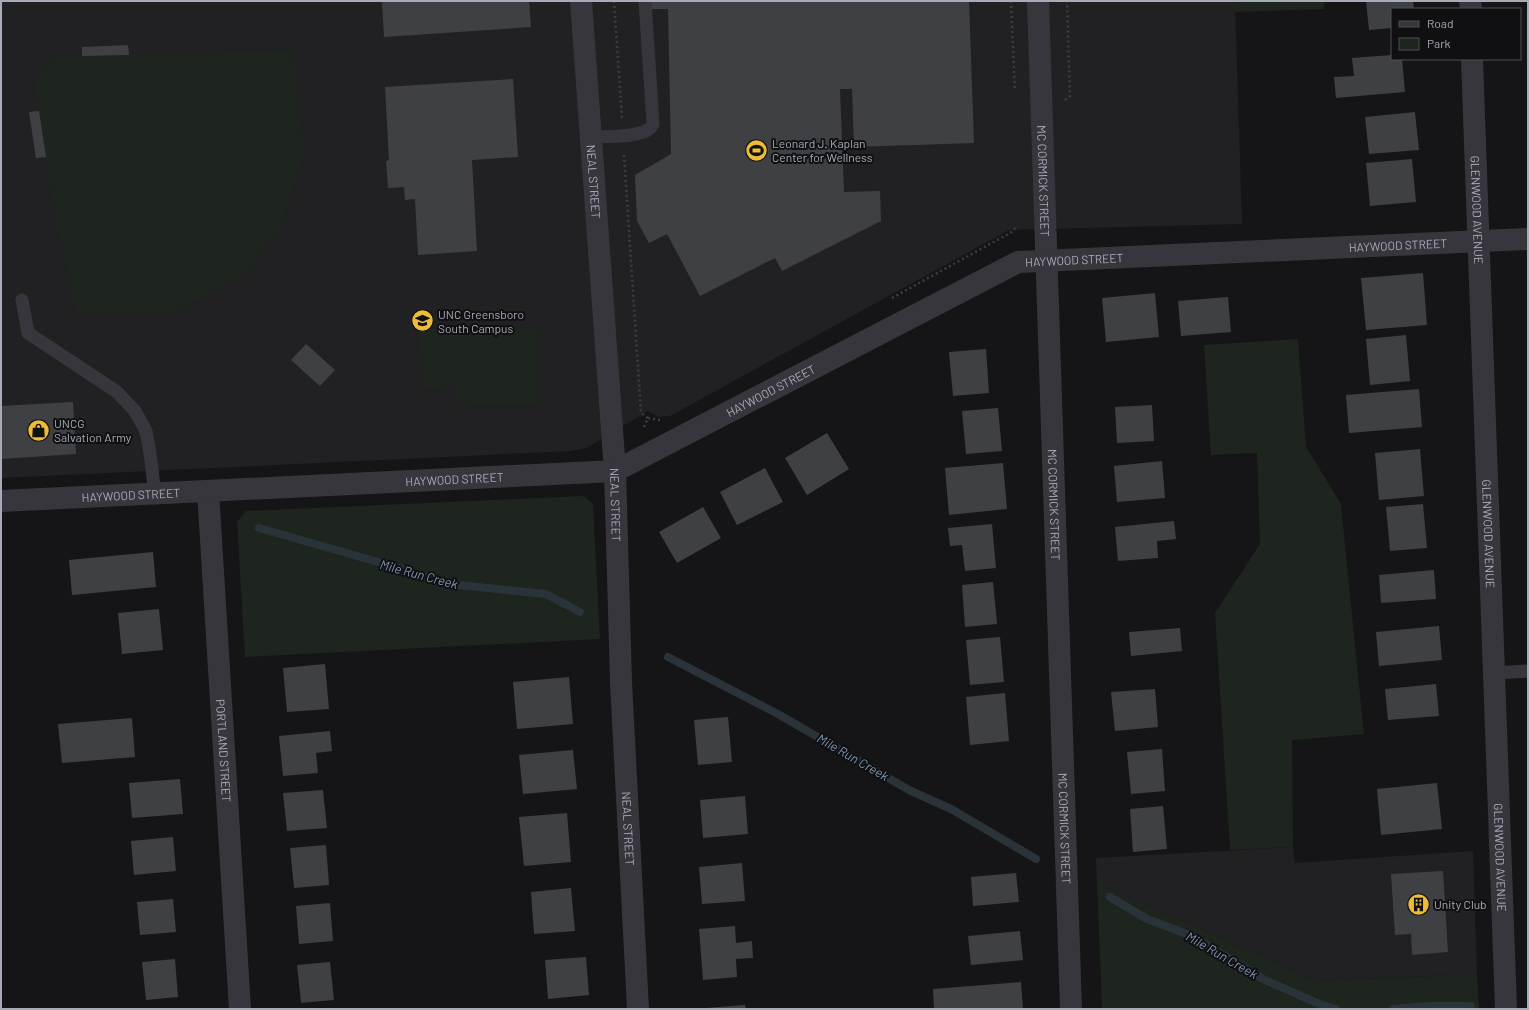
<svg xmlns="http://www.w3.org/2000/svg" width="1529" height="1010" font-family="Barlow,sans-serif">
<style>
.built{fill:#212124}
.green{fill:#1d251e}
.lines{fill:none;stroke-linecap:round;stroke-linejoin:round}
.stream{stroke:#2b333a;stroke-width:8}
.building{fill:#3f4044}
.path{stroke:#3c3d43;stroke-width:2.5;stroke-dasharray:2 3;stroke-linecap:butt}
.service{stroke:#36363c;stroke-width:13}
.minor{stroke:#36363c;stroke-width:22}
.labels{text-anchor:middle;dominant-baseline:central;stroke-width:4;stroke-linejoin:round;paint-order:stroke}
.poi-label{font-size:12px;fill:#a7abb7;stroke:#101012;text-anchor:start}
.street-label{font-size:12px;fill:#a7abb7;stroke:#101012}
.water-label{font-size:13px;font-style:italic;fill:#7e96b1;stroke:#101012}
</style>
<rect width="100%" height="100%" fill="#151517"/>
<!-- built -->
<path class="built" d="M1 1H1235L1242 224 1009 230 670 416 658 417 648 411 586 448 571 451 1 478Z
M1293 847 1295 863 1473 851 1477 974 1317 981 1097 883 1096 858Z"/>
<!-- green -->
<path class="green" d="M1235 1H1324V9L1235 12Z
M293 50 304 156 281 228 245 275 171 314 76 313 54 212 35 87 36 76 49 61 57 57Z
M538 328 540 404 458 406 457 386 424 389 417 329Z
M1298 339 1306 447 1341 504 1364 734 1292 740 1293 847 1230 850 1215 613 1260 544 1257 453 1211 455 1204 345Z
M584 496 593 504 600 639 245 657 237 522 246 511Z
M1097 883 1317 981 1477 974 1479 1009H1102Z"/>
<g class="lines">
<!-- stream -->
<path class="stream" d="M259 528 392 566 448 584 546 594 580 612
M668 657 778 714 909 790 953 810 1036 859
M1110 897 1147 919 1192 936 1263 979 1319 1004 1336 1009
M1393 1009 1428 1006H1471"/>
</g>
<!-- building -->
<path class="building" d="M382 1H529L531 27 384 37Z
M648 1H969L974 143 854 147 852 89H840L844 192 880 191 881 221 782 271 775 258 700 296 667 234 649 243 637 221 635 175 671 154 668 9H648Z
M1366 1H1413L1414 9H1392V28L1369 30Z
M128 45 129 55 82 56V47Z
M1392 55V59H1402L1405 92 1336 98 1334 77 1354 76 1352 58Z
M513 79 518 157 472 160 477 251 418 255 415 199 405 200 404 187 388 188 386 161 389 160 385 87Z
M39 111 46 157 36 158 29 112Z
M1415 112 1419 150 1369 154 1365 117Z
M1412 159 1416 202 1370 206 1366 163Z
M1423 273 1427 325 1366 330 1361 278Z
M1155 293 1159 337 1106 342 1102 298Z
M1228 297 1231 332 1181 336 1178 301Z
M1406 335 1410 381 1370 385 1366 339Z
M306 344 335 370 320 386 291 360Z
M986 349 989 393 953 396 949 352Z
M1419 389 1422 427 1349 433 1346 395Z
M73 402 76 454 1 459V406Z
M1152 405 1154 441 1117 443 1115 407Z
M998 408 1002 451 966 454 962 411Z
M827 433 849 469 807 495 785 458Z
M1420 449 1424 496 1379 500 1375 453Z
M1162 461 1165 498 1117 502 1114 466Z
M1003 463 1007 509 949 515 945 468Z
M765 468 783 502 737 525 720 492Z
M1423 504 1427 548 1390 551 1386 507Z
M703 507 721 538 677 563 659 532Z
M1174 521 1176 539 1157 541 1158 558 1118 561 1115 527Z
M992 524 996 568 965 571 962 545 950 546 948 528Z
M153 552 156 587 72 595 69 560Z
M1434 570 1436 599 1381 603 1379 575Z
M993 582 997 624 965 627 962 585Z
M159 609 163 650 122 654 118 613Z
M1439 626 1442 660 1379 666 1376 632Z
M1180 628 1182 651 1131 656 1129 632Z
M1000 637 1004 682 970 685 966 640Z
M325 664 329 709 287 712 283 668Z
M569 677 573 724 517 729 513 682Z
M1436 684 1439 716 1388 720 1385 689Z
M1155 689 1158 727 1115 731 1111 692Z
M1005 693 1009 741 970 745 966 697Z
M728 717 732 762 698 765 694 720Z
M132 718 135 757 62 763 58 724Z
M330 731 332 751 316 753 318 773 283 776 279 736Z
M1162 749 1165 791 1131 794 1127 752Z
M573 750 577 789 523 794 519 755Z
M180 779 183 814 132 818 129 783Z
M1437 783 1442 829 1381 835 1377 789Z
M323 790 327 828 287 831 283 793Z
M745 796 748 834 703 838 700 800Z
M1163 806 1167 849 1133 852 1130 809Z
M567 813 571 862 524 866 519 817Z
M173 837 176 871 134 875 131 841Z
M326 845 329 885 294 888 290 848Z
M742 863 745 901 702 904 699 867Z
M1443 871 1448 952 1412 955 1411 934 1395 935 1391 874Z
M1016 873 1019 902 973 906 971 877Z
M571 888 575 931 534 934 531 892Z
M173 899 176 932 140 935 137 902Z
M330 903 333 941 299 944 296 906Z
M735 926 736 943 752 941 753 958 736 959 737 977 703 980 699 929Z
M1020 931 1023 960 971 965 968 936Z
M586 957 589 995 548 999 545 960Z
M175 959 178 997 146 1000 142 962Z
M330 962 334 1000 301 1003 297 965Z
M1021 982 1023 1009H934L933 989Z
M745 1005 746 1009H707L706 1008Z"/>
<g class="lines">
<!-- path -->
<path class="path" d="M614 1 622 118
M1011 1 1015 91
M1065 100 1070 96 1067 1
M624 155 641 413 648 418
M892 298 1010 233 1018 226
M644 427 648 418 660 420"/>
<!-- service -->
<path class="service" d="M591 137C606 136 647 139 653 124L645 1
M22 300 28 333 117 392 135 411 146 431 150 453 155 494
M1494 673 1528 671"/>
<!-- minor -->
<g class="minor">
<path id="s1" d="M581 1 615 471 621 682 638 1009"/>
<path id="s2" d="M1038 1 1071 1009"/>
<path d="M1470 1 1471 9"/>
<path id="s3" d="M1472 59 1506 1009"/>
<path id="s4" d="M208 491 240 1009"/>
<path id="s5" d="M1 501 615 471 1018 262 1528 239"/>
</g>
</g>
<!-- icons -->
<defs>
<symbol id="stadium-disc" viewBox="-11 -11 22 22"><circle r="9.5" fill="#eebc35" stroke="#101012"/><path d="M0-5a6.5 5 0 1 0 0 10a6.5 5 0 1 0 0-10ZM-3.5-1.8h7v3.6h-7Z" fill="#111"/></symbol>
<symbol id="university-disc" viewBox="-11 -11 22 22"><circle r="9.5" fill="#eebc35" stroke="#101012"/><path d="M0-5L7-2L0 1L-7-2ZM-4 1L0 2.5L4 1V4Q0 6-4 4Z" fill="#111"/></symbol>
<symbol id="shop-disc" viewBox="-11 -11 22 22"><circle r="9.5" fill="#eebc35" stroke="#101012"/><path d="M-5-2.5h2.3a2.7 3.5 0 0 1 5.4 0H5L5.5 6h-11ZM-1.5-2.5h3a1.5 2.3 0 0 0-3 0Z" fill="#111"/></symbol>
<symbol id="building-disc" viewBox="-11 -11 22 22"><circle r="9.5" fill="#eebc35" stroke="#101012"/><path d="M-4-6H4V6H1V3H-1V6H-4ZM-2.5-4.3h1.7v1.8h-1.7ZM.8-4.3h1.7v1.8H.8ZM-2.5-1h1.7V.8h-1.7ZM.8-1h1.7V.8H.8Z" fill="#111"/></symbol>
</defs>
<g fill-rule="evenodd">
<use href="#stadium-disc" x="744" y="138" width="25" height="25"/>
<use href="#university-disc" x="410" y="308" width="25" height="25"/>
<use href="#shop-disc" x="26" y="418" width="25" height="25"/>
<use href="#building-disc" x="1406" y="892" width="25" height="25"/>
</g>
<g class="labels">
<!-- poi labels -->
<g class="poi-label">
<text x="772" y="143">Leonard J. Kaplan<tspan x="772" dy="14">Center for Wellness</tspan></text>
<text x="438" y="314">UNC Greensboro<tspan x="438" dy="14">South Campus</tspan></text>
<text x="54" y="423">UNCG<tspan x="54" dy="14">Salvation Army</tspan></text>
<text x="1434" y="904">Unity Club</text>
</g>
<!-- street labels -->
<g class="street-label">
<text stroke="none"><textPath href="#s1" startOffset="181">NEAL STREET</textPath></text>
<text stroke="none"><textPath href="#s2" startOffset="180">MC CORMICK STREET</textPath></text>
<text stroke="none"><textPath href="#s3" startOffset="151">GLENWOOD AVENUE</textPath></text>
<text stroke="none"><textPath href="#s5" startOffset="1449">HAYWOOD STREET</textPath></text>
<text stroke="none"><textPath href="#s5" startOffset="1125">HAYWOOD STREET</textPath></text>
<text stroke="none"><textPath href="#s5" startOffset="790">HAYWOOD STREET</textPath></text>
<text stroke="none"><textPath href="#s5" startOffset="454">HAYWOOD STREET</textPath></text>
<text stroke="none"><textPath href="#s5" startOffset="130">HAYWOOD STREET</textPath></text>
<text stroke="none"><textPath href="#s1" startOffset="505">NEAL STREET</textPath></text>
<text stroke="none"><textPath href="#s2" startOffset="504">MC CORMICK STREET</textPath></text>
<text stroke="none"><textPath href="#s3" startOffset="475">GLENWOOD AVENUE</textPath></text>
<text stroke="none"><textPath href="#s4" startOffset="260">PORTLAND STREET</textPath></text>
<text stroke="none"><textPath href="#s1" startOffset="829">NEAL STREET</textPath></text>
<text stroke="none"><textPath href="#s2" startOffset="828">MC CORMICK STREET</textPath></text>
<text stroke="none"><textPath href="#s3" startOffset="799">GLENWOOD AVENUE</textPath></text>
</g>
<!-- water labels -->
<g class="water-label">
<text transform="translate(419 574) rotate(15)">Mile Run Creek</text>
<text transform="translate(853 757) rotate(30)">Mile Run Creek</text>
<text transform="translate(1222 955) rotate(30)">Mile Run Creek</text>
</g>
</g>
<!-- border -->
<rect width="1529" height="1010" fill="none" stroke="#a7abb7" stroke-width="4"/>
<!-- legend -->
<rect x="1391" y="8" width="130" height="52" fill="#101012" stroke="#4c4e54"/>
<rect x="1399" y="21" width="20" height="6" fill="#36363c" stroke="#4c4e54"/>
<text x="1427" y="28" font-size="12" fill="#a7abb7">Road</text>
<rect x="1399" y="38" width="20" height="12" fill="#1d251e" stroke="#4c4e54"/>
<text x="1427" y="48" font-size="12" fill="#a7abb7">Park</text>
</svg>
